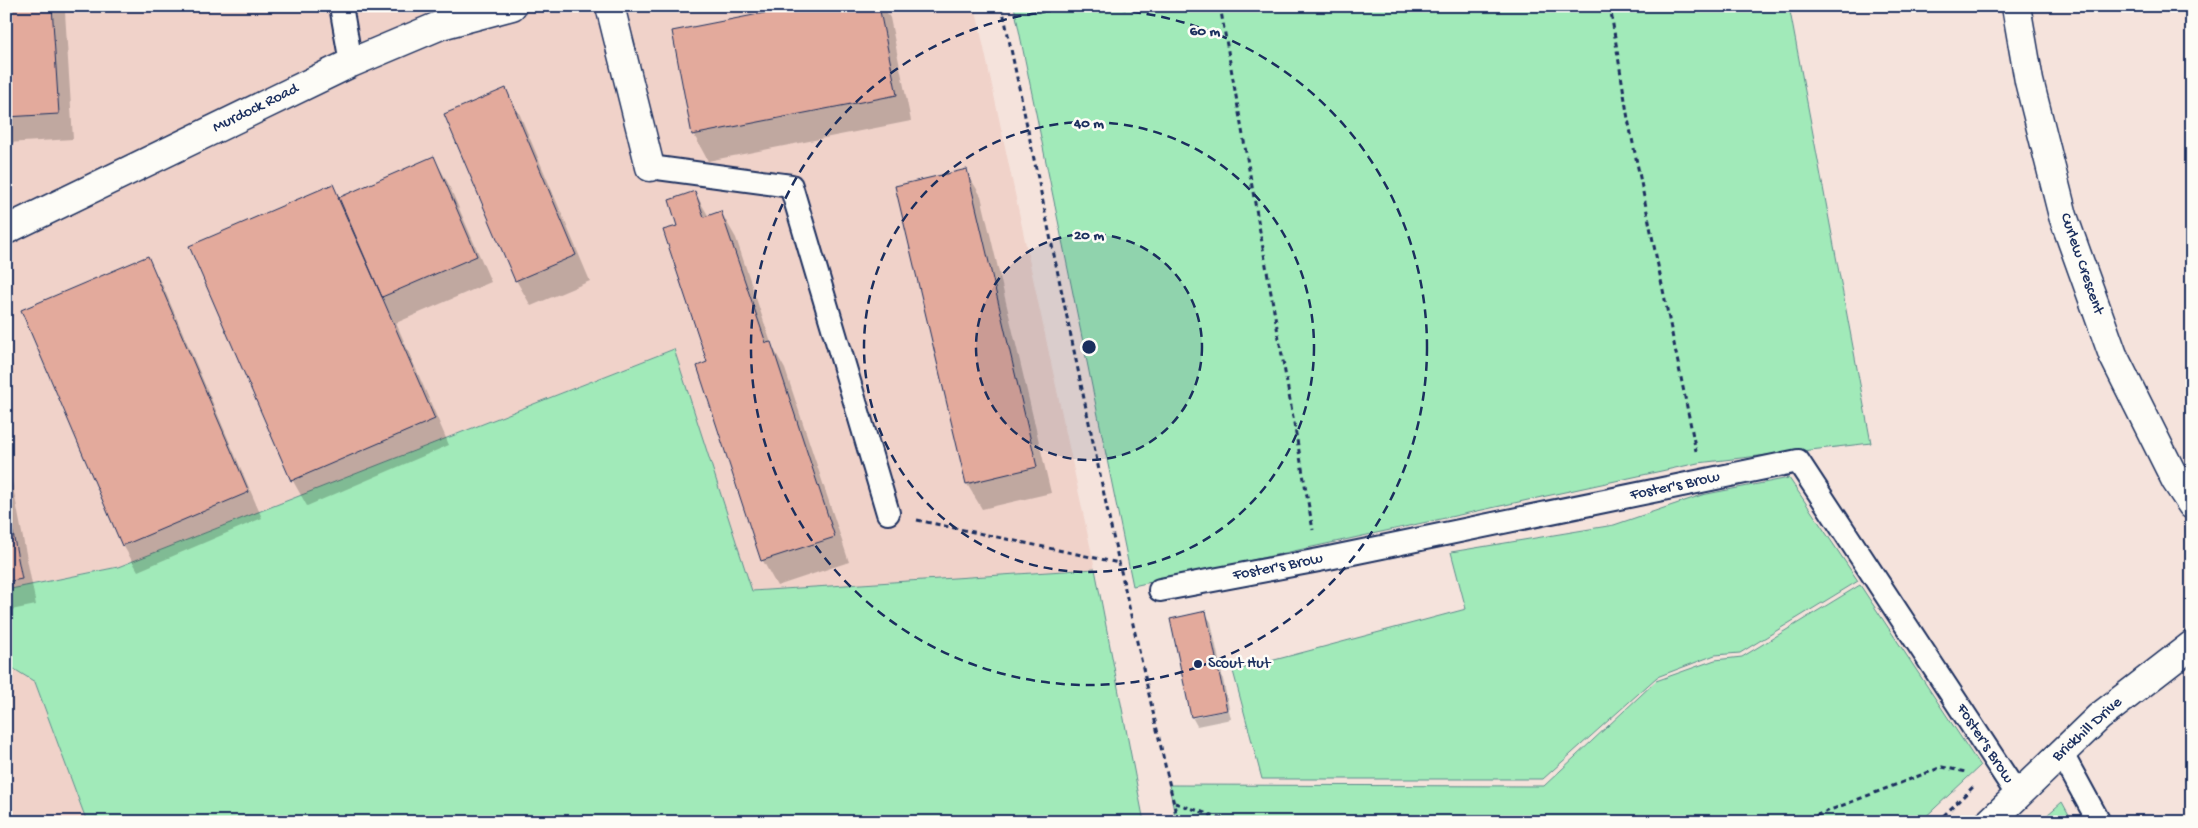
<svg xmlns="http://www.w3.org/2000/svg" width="2198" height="828" font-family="'Gochi Hand',sans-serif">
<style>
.built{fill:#f0d2c9}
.green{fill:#a1eab9;stroke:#5e8c8c}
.shadow{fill:#0003}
.building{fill:#e3aa9c;stroke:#1b2f5e}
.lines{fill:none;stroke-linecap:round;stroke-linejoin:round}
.service-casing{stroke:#1b2f5e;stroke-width:26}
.minor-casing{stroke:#1b2f5e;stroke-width:31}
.tertiary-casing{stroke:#1b2f5e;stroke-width:31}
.path{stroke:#1b2f5e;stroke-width:3;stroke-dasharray:5 4;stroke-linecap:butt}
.service{stroke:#fdfcf7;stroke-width:22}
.minor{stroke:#fdfcf7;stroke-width:28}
.tertiary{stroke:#fdfcf7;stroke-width:28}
.ring{fill:none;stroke:#1b2f5e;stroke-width:2.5;stroke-dasharray:9 6}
.poi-dot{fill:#1b2f5e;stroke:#fdfcf7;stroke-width:2}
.labels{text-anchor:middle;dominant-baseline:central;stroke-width:5;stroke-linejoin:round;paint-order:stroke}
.street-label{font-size:16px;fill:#1b2f5e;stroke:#fdfcf7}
.poi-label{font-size:16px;fill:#1b2f5e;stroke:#fdfcf7;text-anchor:start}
.centre{fill:#1b2f5e;stroke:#fdfcf7;stroke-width:2.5}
.ring-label{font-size:15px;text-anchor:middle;font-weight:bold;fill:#1b2f5e;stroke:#fdfcf7;stroke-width:5;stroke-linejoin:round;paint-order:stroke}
</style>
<rect width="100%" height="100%" fill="#f5e3dc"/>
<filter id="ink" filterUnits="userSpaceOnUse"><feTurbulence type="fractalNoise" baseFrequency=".02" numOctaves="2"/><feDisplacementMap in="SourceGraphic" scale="10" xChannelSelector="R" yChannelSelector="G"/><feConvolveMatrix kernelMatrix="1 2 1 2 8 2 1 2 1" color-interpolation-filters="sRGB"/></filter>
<g filter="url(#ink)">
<!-- built -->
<path class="built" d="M6 6H975L1095 569 752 591 673 349 118 567 6 590Z
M6 664 35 682 87 822H6Z"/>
<!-- green -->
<path class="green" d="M1014 6H1789L1871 443 1698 463 1133 586Z
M674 349 752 591 1095 569 1144 822H87L35 682 6 664V590L118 567Z
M1789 478 1858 581 1740 653 1715 655 1657 677 1543 779H1262L1233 671 1466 609 1451 552 1614 525 1702 495Z
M1860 585 1980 766 1920 822H1176L1169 785 1544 786 1656 681 1715 660 1742 657Z
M2062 802 2073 822H2039Z"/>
<!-- shadow -->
<path class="shadow" d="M6 6H62L65 12 73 139 6 143Z
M807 6H883L890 18 911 121 708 161 694 135 673 32Z
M506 89 520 115 590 281 531 306 516 280Z
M434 158 448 183 491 282 396 323 449 445 307 506 293 481 191 246 332 185 340 198Z
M966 171 981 196 1051 493 982 509 967 484Z
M695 193 709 217 721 212 736 238 772 346 785 369 849 562 777 586 763 561 698 367 709 363 679 227Z
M147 258 162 284 262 518 138 571 123 545Z
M6 451 36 605 6 611Z
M1205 613 1211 622 1229 708 1193 715V718L1229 710 1231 719 1197 726 1192 717Z"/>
<!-- building -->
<path class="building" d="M6 6H52L59 114 6 117Z
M800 6H879L897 95 692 135 672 31Z
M506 88 576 255 515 281 444 114Z
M434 156 477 256 382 297 338 198Z
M967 169 1037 467 966 484 895 186Z
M333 184 435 419 291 481 189 246Z
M695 191 704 217 721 211 766 343 771 342 835 537 761 561 697 366 707 362 663 230 677 226 669 200Z
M148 256 249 492 122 546 21 310Z
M6 498 22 579 6 582Z
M1206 611 1227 710 1191 717 1170 619Z"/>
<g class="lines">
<defs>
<path id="service" d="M341 6 351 63
M650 167 791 186 888 513
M1160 590 1319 560 1798 461 2017 794
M2062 754 2099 822"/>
<path id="minor" d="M610 6 650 167
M2016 6 2029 81 2063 216 2113 355 2176 481 2192 505
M6 230 351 63 441 25 512 6"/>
<path id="tertiary" d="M1990 822 2099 717 2192 645"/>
</defs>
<!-- service casing -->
<use href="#service" class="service-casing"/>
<!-- minor casing -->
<use href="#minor" class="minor-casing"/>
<!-- tertiary casing -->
<use href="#tertiary" class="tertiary-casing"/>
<!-- path -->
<path class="path" d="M1002 6 1110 523 1178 822
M1220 6 1313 530
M1610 6 1628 119 1696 451
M917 520 1119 563
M1175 803 1232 822
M1799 822 1942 767 1966 772
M1937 822 1975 785"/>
<!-- service -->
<use href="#service" class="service"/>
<!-- minor -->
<use href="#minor" class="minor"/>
<!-- tertiary -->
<use href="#tertiary" class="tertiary"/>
</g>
</g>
<!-- distance rings -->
<circle cx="1089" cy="347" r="113" fill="#1b2f5e" fill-opacity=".12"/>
<g class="ring">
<circle cx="1089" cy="347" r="113"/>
<circle cx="1089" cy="347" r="225"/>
<circle cx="1089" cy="347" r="338"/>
</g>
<!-- markers -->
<circle class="poi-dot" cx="1198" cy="664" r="5"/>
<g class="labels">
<!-- street labels -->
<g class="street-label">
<text transform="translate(256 109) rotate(-26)">Murdock Road</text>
<text transform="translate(2081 264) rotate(71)">Curlew Crescent</text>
<text transform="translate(1675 487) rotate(-12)">Foster's Brow</text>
<text transform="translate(1278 568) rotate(-11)">Foster's Brow</text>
<text transform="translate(2088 730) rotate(-42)">Brickhill Drive</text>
<text transform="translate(1984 744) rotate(57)">Foster's Brow</text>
</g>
<!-- poi labels -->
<g class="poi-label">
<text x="1208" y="664">Scout Hut</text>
</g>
</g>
<circle cx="1089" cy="347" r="8" class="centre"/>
<g class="ring-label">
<text x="1205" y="35">60 m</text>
<text x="1089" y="127">40 m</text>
<text x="1089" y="239">20 m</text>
</g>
<!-- margin -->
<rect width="2198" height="828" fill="none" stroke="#fdfcf7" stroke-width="25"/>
<rect x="12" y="12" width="2173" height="803" fill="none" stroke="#1b2f5e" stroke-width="2" filter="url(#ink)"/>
</svg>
